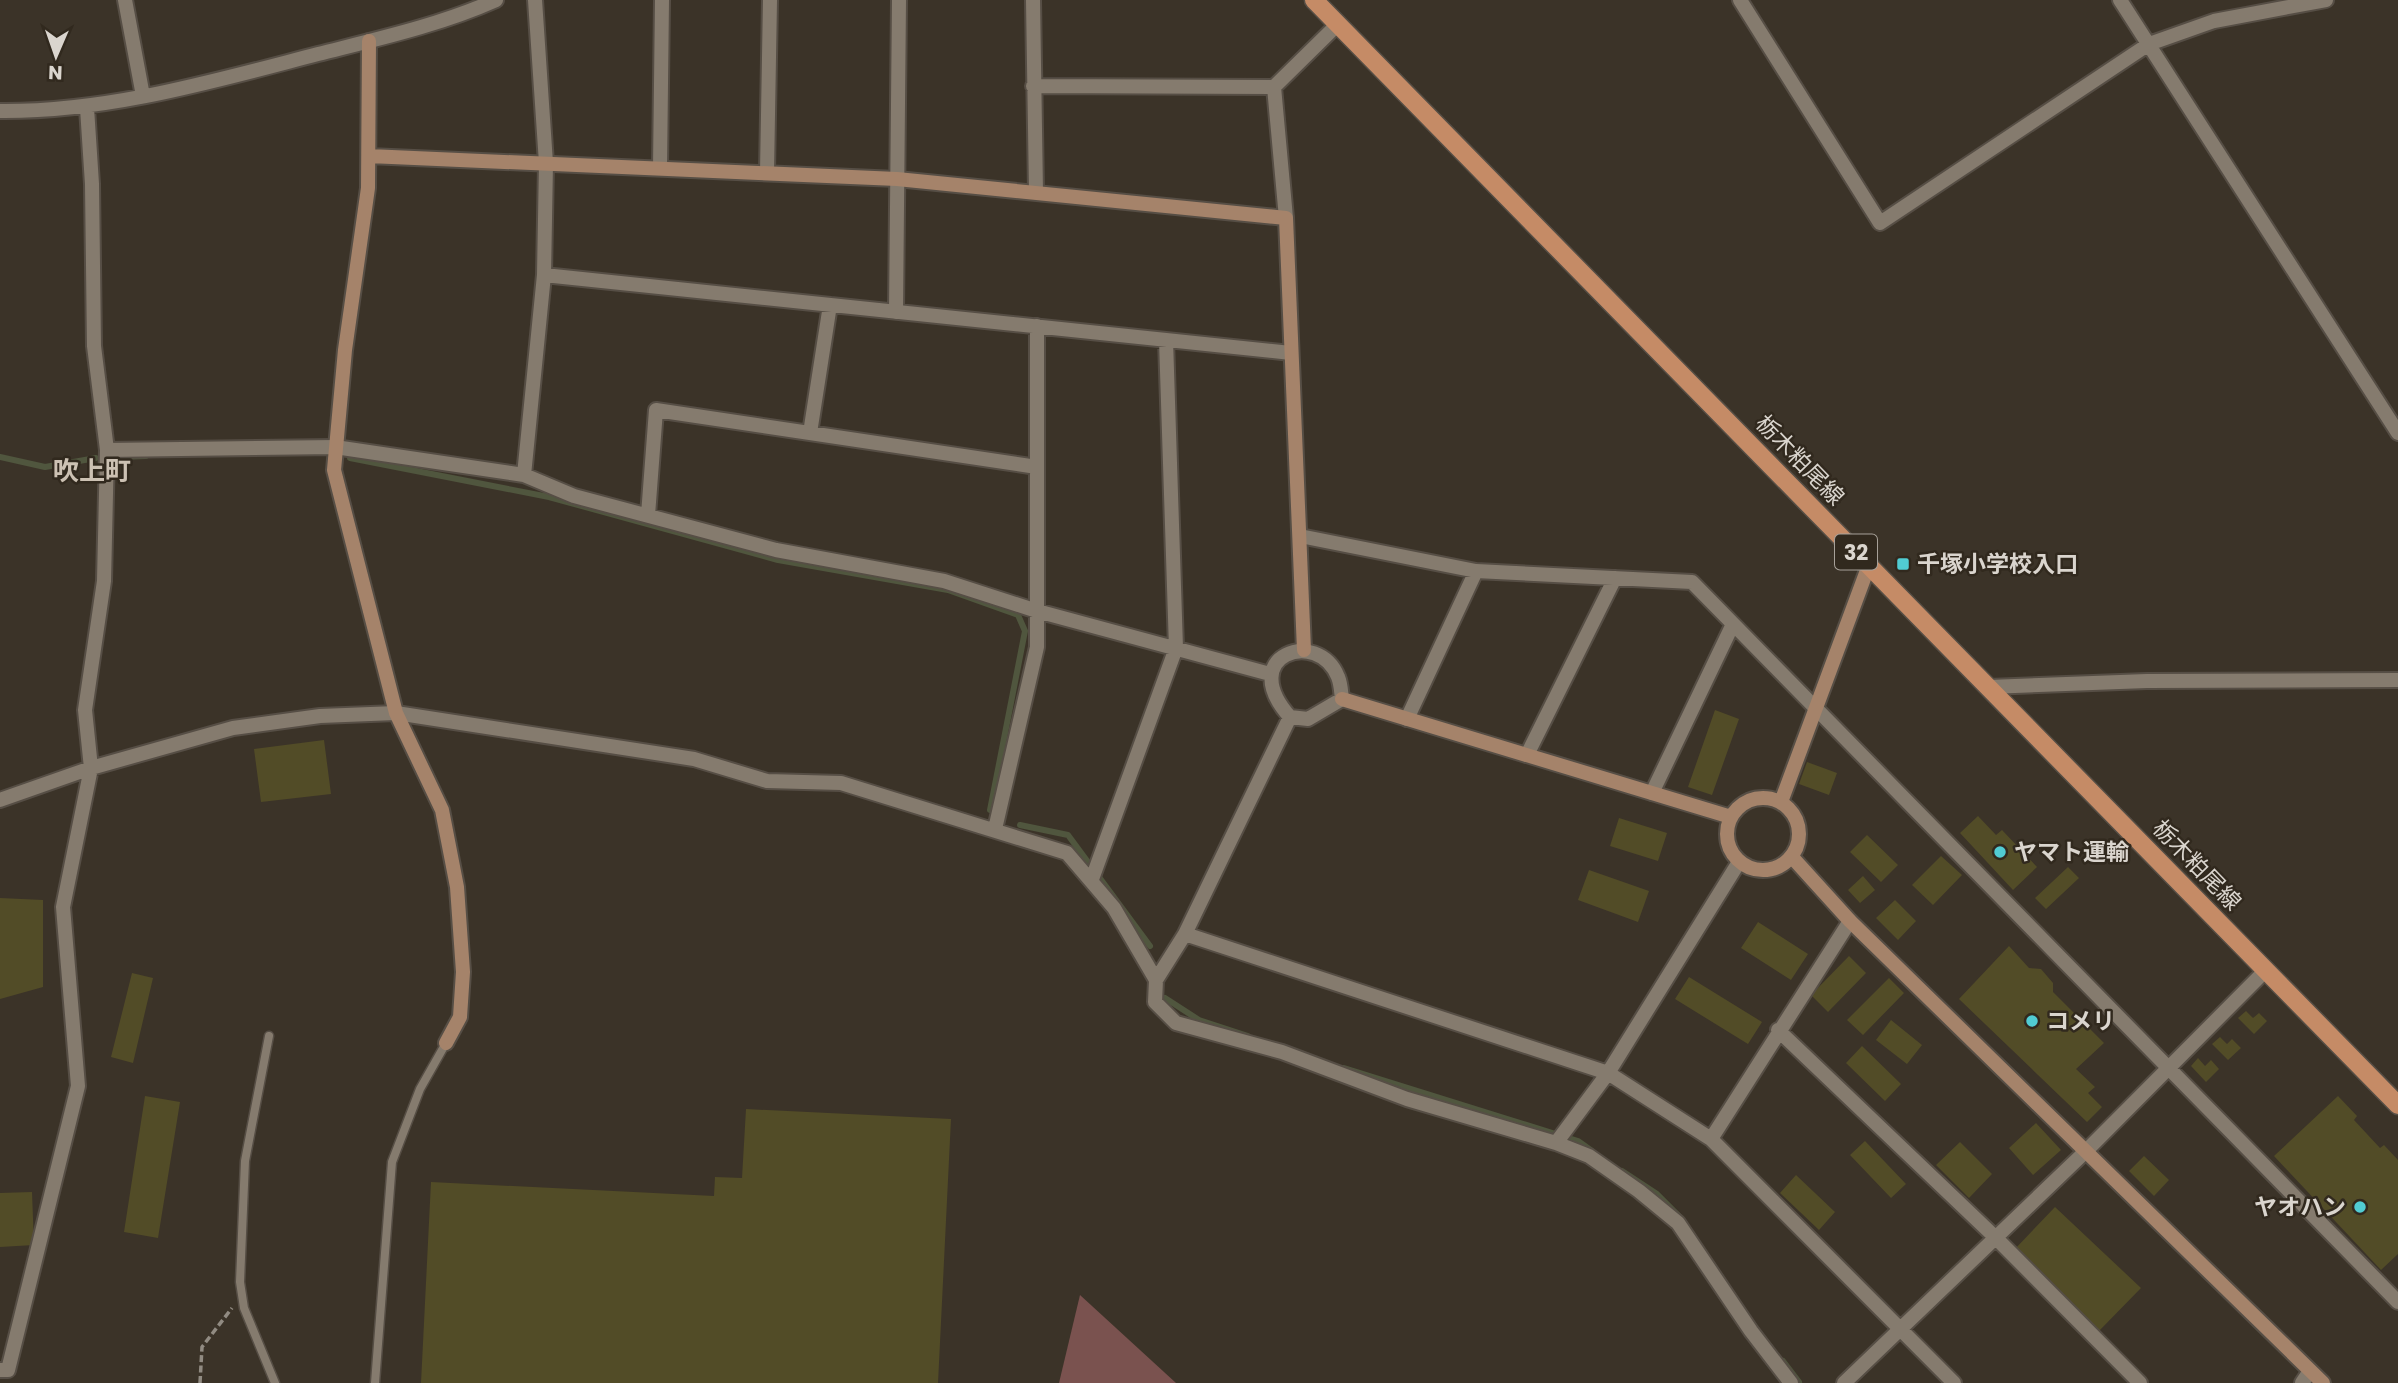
<svg xmlns="http://www.w3.org/2000/svg" width="2398" height="1383" font-family="Poppins,'Noto Sans JP',sans-serif">
<style>
.green{fill:#7a524f}
.lines{fill:none;stroke-linecap:round;stroke-linejoin:round}
.stream{stroke:#50563e;stroke-width:6}
.building{fill:#524c27}
.lane-casing{stroke:#564e45;stroke-width:11}
.street-casing{stroke:#564e45;stroke-width:18}
.secondary-casing{stroke:#564e45;stroke-width:18}
.primary-casing{stroke:#564e45;stroke-width:21}
.path{stroke:#918b82;stroke-width:3.5;stroke-dasharray:7 3.5;stroke-linecap:butt}
.lane{stroke:#857b6e;stroke-width:8}
.street{stroke:#857b6e;stroke-width:14}
.secondary{stroke:#a5836a;stroke-width:14}
.primary{stroke:#c58b66;stroke-width:18}
.poi-dot{fill:#51ccd3;stroke:#31291e;stroke-width:2.5}
.labels{text-anchor:middle;dominant-baseline:central;stroke-width:5;stroke-linejoin:round;paint-order:stroke}
.shield{fill:#31291e;stroke:#a7a199;stroke-width:2}
.shield-label{font-size:21px;font-weight:bold;fill:#dad5ce}
.street-label{font-size:23px;fill:#dad5ce;stroke:#31291e}
.poi-label{font-size:23px;font-weight:bold;fill:#dad5ce;stroke:#31291e;text-anchor:start}
.quarter-label{font-size:26px;font-weight:bold;fill:#ccc1b3;stroke:#31291e}
</style>
<rect width="100%" height="100%" fill="#3b3328"/>
<!-- green -->
<path class="green" d="M1080 1295 1176 1383H1059Z"/>
<g class="lines">
<!-- stream -->
<path class="stream" d="M0 457 45 467 96 458
M119 457 146 456
M350 458 549 497 778 560 948 590 1018 615 1025 631 990 810
M1020 825 1068 835 1150 946
M1165 998 1199 1020 1248 1036
M1344 1068 1578 1141 1592 1151
M1622 1171 1657 1194 1679 1216
M1783 1361 1799 1382"/>
</g>
<!-- building -->
<path class="building" d="M1715 710 1739 719 1712 795 1688 787Z
M324 740 331 794 261 802 254 749Z
M1807 762 1837 773 1829 795 1799 784Z
M1978 816 1996 835 2002 830 2037 867 2013 890 1960 833Z
M1619 818 1667 833 1658 861 1610 846Z
M1867 835 1898 865 1881 882 1850 852Z
M1941 856 1962 875 1933 905 1912 885Z
M2068 867 2079 878 2046 909 2035 898Z
M1589 870 1649 891 1638 922 1578 900Z
M1863 876 1875 890 1860 903 1848 890Z
M0 898 43 900V987L0 999Z
M1895 900 1916 921 1898 940 1876 918Z
M1758 922 1808 954 1791 980 1741 948Z
M2009 946 2029 968 2041 969 2053 983V992L2104 1043 2076 1069 2095 1087 2088 1093 2102 1107 2087 1122 1959 999Z
M1849 956 1866 973 1828 1012 1811 995Z
M132 973 153 978 133 1063 111 1057Z
M1689 977 1762 1022 1748 1044 1675 999Z
M1889 978 1904 993 1863 1035 1847 1020Z
M2246 1011 2253 1018 2259 1013 2267 1021 2254 1034 2238 1018Z
M1891 1020 1922 1045 1907 1064 1876 1040Z
M2220 1037 2227 1044 2232 1039 2241 1048 2228 1060 2212 1044Z
M1862 1046 1901 1084 1885 1101 1846 1063Z
M2198 1058 2205 1066 2211 1060 2219 1069 2206 1082 2191 1066Z
M145 1096 180 1102 158 1238 124 1232Z
M2338 1096 2357 1116 2354 1120 2380 1148 2384 1145 2398 1160V1254L2381 1270 2274 1156Z
M746 1109 951 1119 938 1383H421L431 1182 714 1196 715 1177 742 1178Z
M2036 1123 2061 1150 2033 1175 2009 1148Z
M1865 1141 1906 1184 1891 1198 1850 1155Z
M1960 1142 1992 1174 1969 1198 1936 1165Z
M2144 1156 2169 1180 2154 1196 2129 1171Z
M1796 1175 1835 1212 1819 1230 1780 1193Z
M32 1192 34 1245 0 1247V1193Z
M2055 1207 2141 1288 2099 1331 2014 1250Z"/>
<g class="lines">
<defs>
<path id="lane" d="M269 1036 245 1161 240 1282 244 1308 275 1383
M375 1383 392 1162 420 1089 446 1043"/>
<path id="street" d="M125 0 143 96
M1033 0 1036 192
M1740 0 1880 223 2149 44 2214 21 2326 0
M2120 0 2398 433
M1033 86 1274 87 1286 218
M1274 87 1338 24
M0 111C108 112 214 81 318 54 377 39 440 25 496 0
M660 168 662 0
M767 172 770 0
M544 275 1291 353
M896 312 899 0
M810 433 830 305
M107 450 335 447 524 475 544 275 546 163 535 0
M524 475 574 496 776 550 944 581 1037 611 1270 674
M648 515 656 410 1037 467
M1300 536 1476 571 1692 582 2398 1302
M1989 687 2147 681 2398 680
M1290 717C1235 655 1318 627 1338 677 1341 684 1341 692 1342 699L1308 719 1290 717 1185 934 1608 1073 1711 1139 1954 1383
M1407 719 1476 571
M1527 755 1615 578
M1652 793 1733 624
M0 800 91 768 233 728 320 716 396 713 694 759 767 781 841 783 1067 853 1114 908 1156 980
M995 829 1037 647V326
M1092 879 1176 648 1166 340
M1185 934 1156 980 1155 1002 1176 1023 1282 1052 1407 1099 1556 1143 1589 1156 1639 1191 1678 1223 1751 1331 1791 1383
M1778 1030 1996 1238 2140 1383
M1711 1139 1850 921
M1556 1143 1608 1073 1739 862
M0 1370H8L78 1086 63 907 91 768 85 710 104 581 107 450 94 346 92 184 87 108
M1844 1383 2086 1151 2266 970
M2302 1383 2310 1371"/>
<path id="secondary" d="M369 41 368 188 345 350 334 470 396 713 442 810 457 887 463 972 460 1017 446 1043
M369 156 897 179 1286 218 1304 650
M1342 699 1731 817
M1727 834a36 36 0 1 1 72 0a36 36 0 1 1-72 0Z
M1781 802 1869 565
M1792 857 1850 921 2323 1383"/>
<path id="primary" d="M1314 0 2398 1105"/>
</defs>
<!-- lane casing -->
<use href="#lane" class="lane-casing"/>
<!-- street casing -->
<use href="#street" class="street-casing"/>
<!-- secondary casing -->
<use href="#secondary" class="secondary-casing"/>
<!-- primary casing -->
<use href="#primary" class="primary-casing"/>
<!-- path -->
<path class="path" d="M200 1383 202 1347 232 1308"/>
<!-- lane -->
<use href="#lane" class="lane"/>
<!-- street -->
<use href="#street" class="street"/>
<!-- secondary -->
<use href="#secondary" class="secondary"/>
<!-- primary -->
<use href="#primary" class="primary"/>
</g>
<!-- markers -->
<g class="poi-dot">
<rect x="1896" y="557" width="14" height="14" rx="3.5"/>
<circle cx="2000" cy="852" r="7"/>
<circle cx="2032" cy="1021" r="7"/>
<circle cx="2360" cy="1207" r="7"/>
</g>
<g class="labels">
<!-- shield labels -->
<rect class="shield" x="1835" y="534.5" width="42" height="35" rx="5"/>
<g class="shield-label">
<text x="1856" y="552">32</text>
</g>
<!-- street labels -->
<g class="street-label">
<text transform="translate(1800 460) rotate(46)">栃木粕尾線</text>
<text transform="translate(2197 865) rotate(46)">栃木粕尾線</text>
</g>
<!-- poi labels -->
<g class="poi-label">
<text x="1917" y="564">千塚小学校入口</text>
<text x="2014" y="852">ヤマト運輸</text>
<text x="2046" y="1021">コメリ</text>
<text x="2346" y="1207" text-anchor="end">ヤオハン</text>
</g>
<!-- quarter labels -->
<g class="quarter-label">
<text x="92" y="471">吹上町</text>
</g>
</g>
<!-- north arrow -->
<g transform="translate(56 56) rotate(182)" stroke="#31291e" stroke-width="5" paint-order="stroke">
<path d="M0-5L12 26L0 18L-12 26Z" fill="#dad5ce"/>
<text y="-10" font-size="19" font-weight="bold" text-anchor="middle" fill="#dad5ce">N</text>
</g>
</svg>
